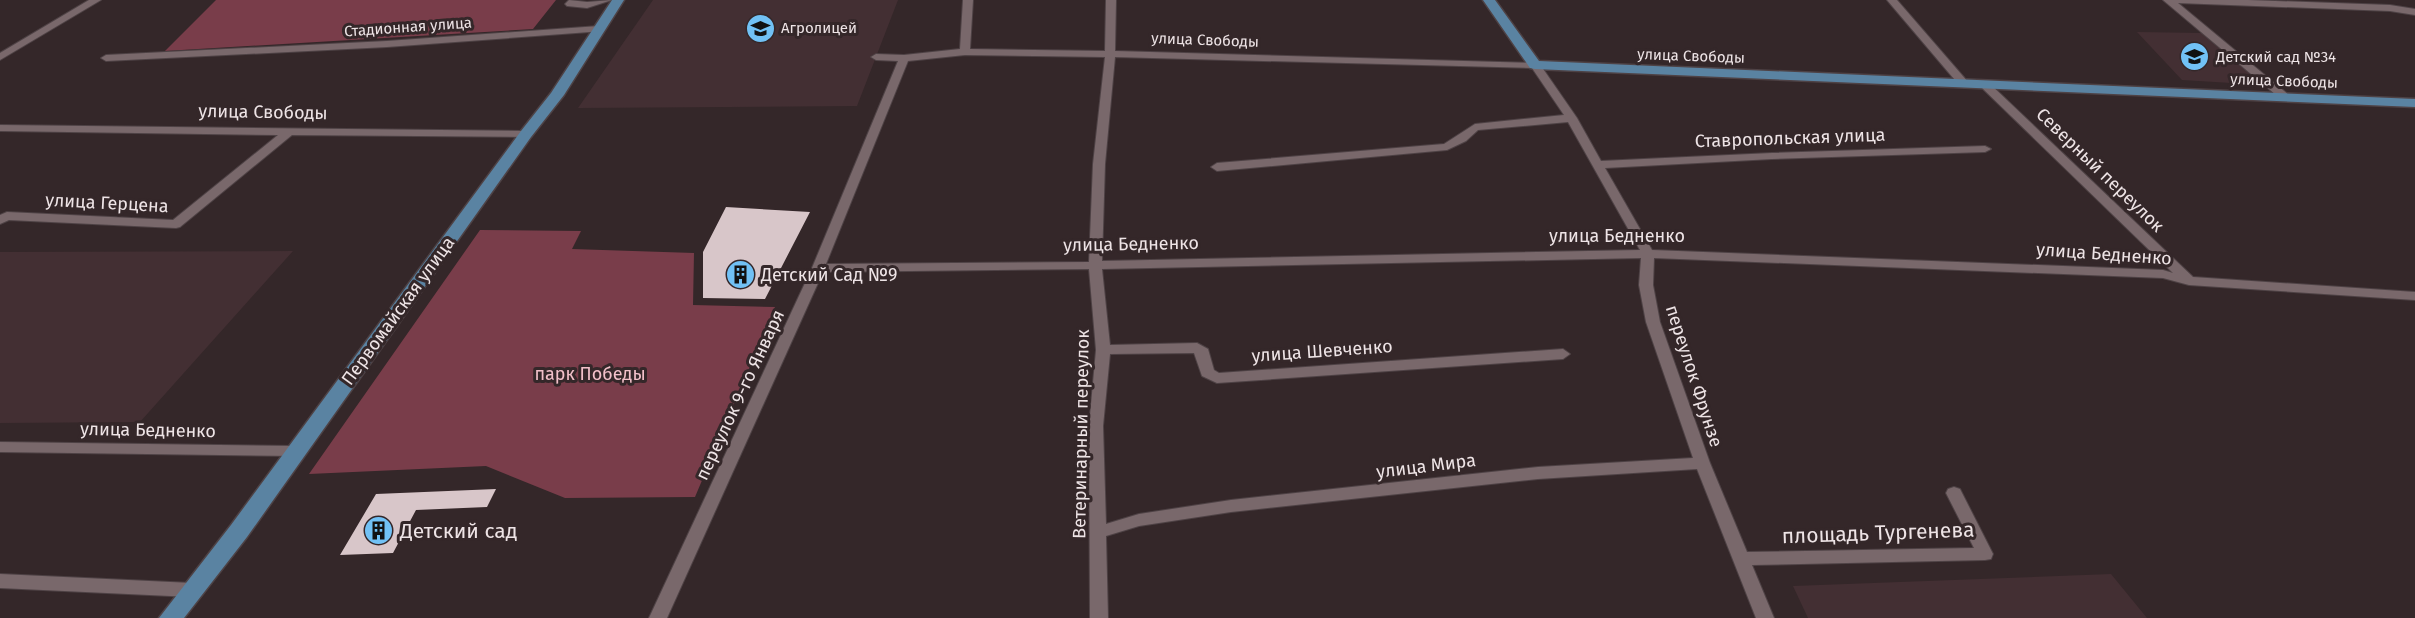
<svg xmlns="http://www.w3.org/2000/svg" width="2415" height="618" font-family="'Fira Sans',sans-serif">
<style>
.built{fill:#432f33}
.green{fill:#793d4a}
.building{fill:#d8c6c9}
.lines{fill:none;stroke-linecap:round;stroke-linejoin:round}
.minor-casing{stroke:#4e4245;stroke-width:2}
.major-casing{stroke:#4e4245;stroke-width:3}
.minor{fill:#79686b;fill-rule:evenodd}
.major{fill:#5a83a2;fill-rule:evenodd}
.labels{text-anchor:middle;dominant-baseline:central;stroke-width:6;stroke-linejoin:round;paint-order:stroke}
.far-street-label{font-size:15px;fill:#eee4e6;stroke:#342729}
.far-poi-label{font-size:15px;fill:#eee4e6;stroke:#342729;text-anchor:start}
.street-label{font-size:18px;fill:#eee4e6;stroke:#342729}
.poi-label{font-size:18px;fill:#eee4e6;stroke:#342729;text-anchor:start}
.park-label{font-size:18px;fill:#f2c0c9;stroke:#342729}
.near-poi-label{font-size:21px;fill:#eee4e6;stroke:#342729;text-anchor:start}
.near-street-label{font-size:21px;fill:#eee4e6;stroke:#342729}
</style>
<rect width="100%" height="100%" fill="#342729"/>
<!-- built -->
<path class="built" d="M653 0H898L857 106 578 108Z
M2137 32 2202 33 2264 85 2182 80Z
M293 251 140 422 0 423V252Z
M2111 574 2147 618H1808L1793 586Z"/>
<!-- green -->
<path class="green" d="M216 0H556L533 29 165 51Z
M480 230 581 231 572 249 694 253 693 305 775 307 695 497 565 498 486 466 309 474Z"/>
<!-- building -->
<path class="building" d="M726 207 810 212 765 299 703 298V252Z
M496 489 487 507 416 510 393 553 340 555 376 494Z"/>
<g class="lines">
<defs>
<path id="minor" d="M89 0H101L0 60V53Z
M569 0 587 2 612 0 587 8 567 6 565 4Z
M963 0H973L970 49 1105 51 1106 0H1116L1115 51 1539 63 1577 118 1601 161 1772 153 1985 146 1991 149 1985 152 1772 159 1605 168 1652 250 2163 270 2173 273 1981 87V83H1989L2193 277 2415 292V300L2189 285 2163 278 1654 258 1653 285 1660 322 1710 463 1747 552 1974 548 1946 493 1948 489 1954 487 1960 489 1962 493 1993 554 1991 559 1985 560 1752 565 1774 618H1756L1697 469 1538 479 1231 512 1139 526 1106 536 1108 618H1090L1089 426 1096 350 1089 269 823 272 667 618H649L812 268 898 61 876 60 871 57 876 54 904 55 960 49ZM965 55 1105 57 1093 164 1089 262 826 264 908 61ZM1115 57 1532 68 1564 115 1475 124 1444 144 1217 163 1211 167 1217 171 1447 150 1466 141 1478 130 1568 122 1640 250 1102 261 1105 164ZM1641 258 1639 285 1646 322 1693 458 1538 467 1231 500 1139 514 1106 524 1103 426 1110 354 1194 353 1202 376 1217 383 1563 359 1570 354 1563 349 1219 373 1214 370 1208 349 1197 343 1110 345 1102 269Z
M1887 0H1897L1968 82V86H1960Z
M2163 0H2248L2390 5 2415 9V15L2390 11 2178 3 2290 96V100H2282Z
M599 26 603 27V31L387 47 106 61 101 58 106 55 387 41Z
M0 125 526 131 532 134 526 137 292 135 180 227 176 228 9 220 0 224V215L7 212 173 220 278 135 0 131Z
M0 442 296 446 301 447 304 451 301 455 296 456 0 452Z
M0 574 192 583 198 585 201 590 198 595 192 597 0 588Z"/>
<path id="major" d="M612 0H624L564 95 531 137 247 537 184 618H159L231 525 521 131 551 93Z
M1483 0H1495L1539 61 2415 99V107L1535 69 1530 68Z"/>
</defs>
<!-- minor casing -->
<use href="#minor" class="minor-casing"/>
<!-- major casing -->
<use href="#major" class="major-casing"/>
<!-- minor -->
<use href="#minor" class="minor"/>
<!-- major -->
<use href="#major" class="major"/>
</g>
<!-- icons -->
<defs>
<symbol id="university-disc" viewBox="-11 -11 22 22"><circle r="9.5" fill="#71c1f5" stroke="#342729"/><path d="M0-5L7-2L0 1L-7-2ZM-4 1L0 2.5L4 1V4Q0 6-4 4Z" fill="#111"/></symbol>
<symbol id="school-disc" viewBox="-11 -11 22 22"><circle r="9.5" fill="#71c1f5" stroke="#342729"/><path d="M0-5L7-2L0 1L-7-2ZM-4 1L0 2.5L4 1V4Q0 6-4 4Z" fill="#111"/></symbol>
<symbol id="building-disc" viewBox="-11 -11 22 22"><circle r="9.5" fill="#71c1f5" stroke="#342729"/><path d="M-4-6H4V6H1V3H-1V6H-4ZM-2.5-4.3h1.7v1.8h-1.7ZM.8-4.3h1.7v1.8H.8ZM-2.5-1h1.7V.8h-1.7ZM.8-1h1.7V.8H.8Z" fill="#111"/></symbol>
</defs>
<g fill-rule="evenodd">
<use href="#university-disc" x="744" y="12" width="33" height="33"/>
<use href="#school-disc" x="2178" y="40" width="33" height="33"/>
<use href="#building-disc" x="724" y="258" width="33" height="33"/>
<use href="#building-disc" x="362" y="514" width="33" height="33"/>
</g>
<g class="labels">
<!-- far-street labels -->
<g class="far-street-label">
<text transform="translate(408 27) rotate(-4)">Стадионная улица</text>
<text transform="translate(1205 40) rotate(2)">улица Свободы</text>
<text transform="translate(1691 56) rotate(2)">улица Свободы</text>
<text transform="translate(2284 81) rotate(2)">улица Свободы</text>
</g>
<!-- far-poi labels -->
<g class="far-poi-label">
<text x="781" y="28">Агролицей</text>
<text x="2216" y="57">Детский сад №34</text>
</g>
<!-- street labels -->
<g class="street-label">
<text transform="translate(263 112) rotate(1)">улица Свободы</text>
<text transform="translate(1790 138) rotate(-2)">Ставропольская улица</text>
<text transform="translate(2100 170) rotate(44)">Северный переулок</text>
<text transform="translate(107 203) rotate(3)">улица Герцена</text>
<text x="1617" y="236">улица Бедненко</text>
<text transform="translate(1131 244) rotate(-1)">улица Бедненко</text>
<text transform="translate(2104 254) rotate(4)">улица Бедненко</text>
<text transform="translate(398 311) rotate(-54)">Первомайская улица</text>
<text transform="translate(1322 351) rotate(-4)">улица Шевченко</text>
<text transform="translate(1694 376) rotate(72)">переулок Фрунзе</text>
<text transform="translate(740 395) rotate(-65)">переулок 9-го Января</text>
<text transform="translate(148 430) rotate(1)">улица Бедненко</text>
<text transform="translate(1081 434) rotate(-89)">Ветеринарный переулок</text>
<text transform="translate(1426 466) rotate(-7)">улица Мира</text>
</g>
<!-- poi labels -->
<g class="poi-label">
<text x="761" y="275">Детский Сад №9</text>
</g>
<!-- park labels -->
<g class="park-label">
<text x="590" y="374">парк Победы</text>
</g>
<!-- near-poi labels -->
<g class="near-poi-label">
<text x="400" y="531">Детский сад</text>
</g>
<!-- near-street labels -->
<g class="near-street-label">
<text transform="translate(1878 533) rotate(-2)">площадь Тургенева</text>
</g>
</g>
</svg>
